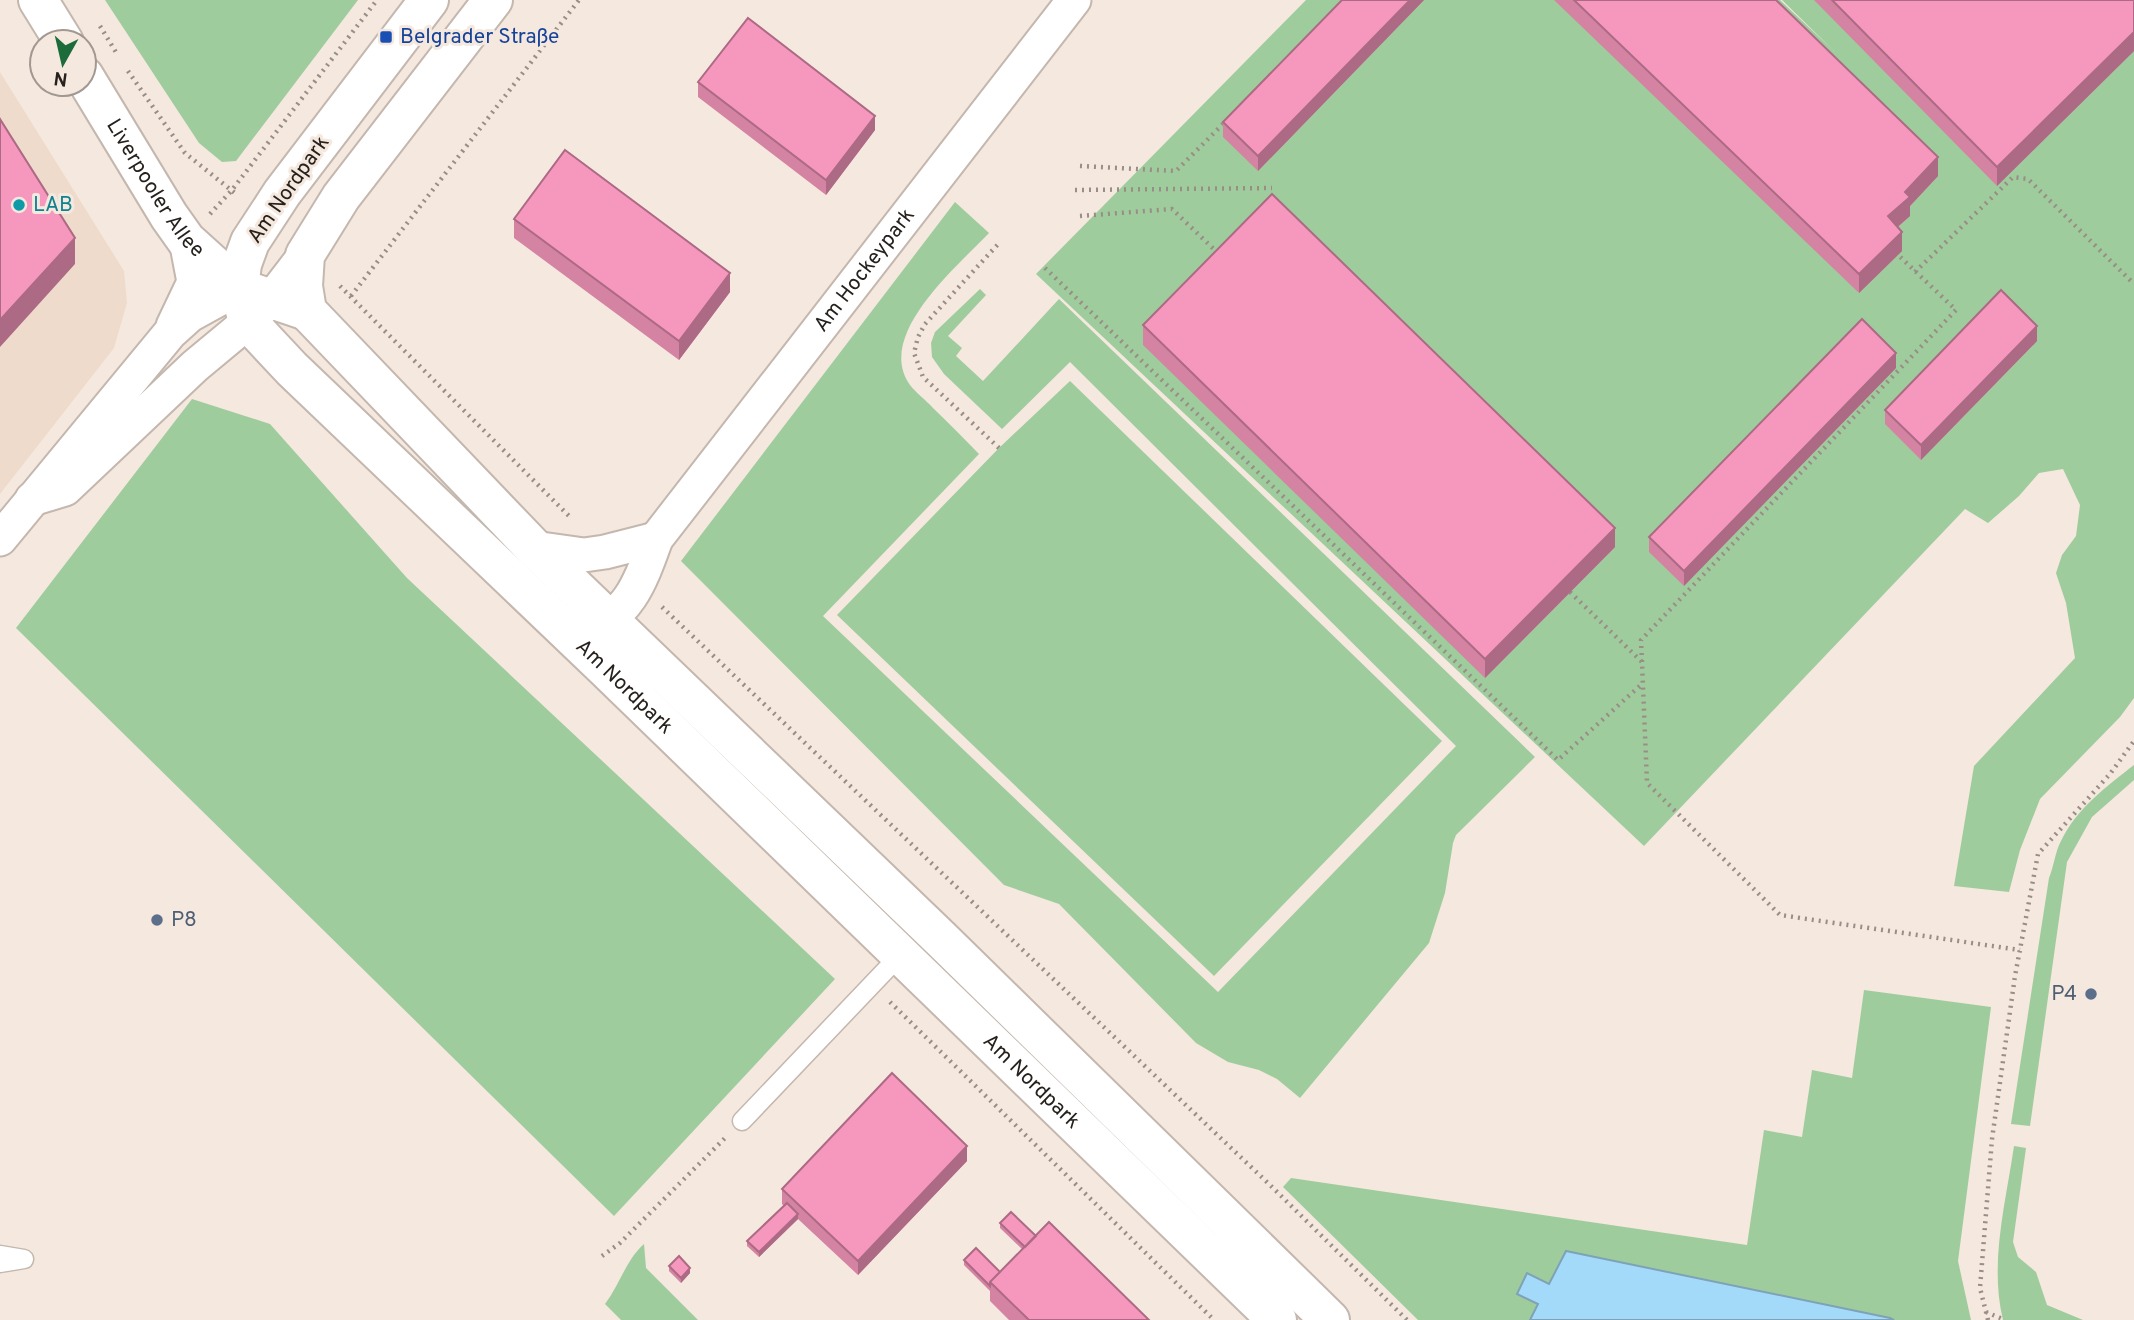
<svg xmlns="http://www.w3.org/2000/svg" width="2134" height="1320" font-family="Overpass,sans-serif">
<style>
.built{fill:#efdbcc}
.green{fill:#9fcc9d}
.water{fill:#a3daf9;stroke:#7ea2b7;stroke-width:2}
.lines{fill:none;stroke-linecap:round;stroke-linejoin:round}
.service-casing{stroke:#c4b7ae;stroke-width:21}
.minor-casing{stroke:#c4b7ae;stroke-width:37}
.tertiary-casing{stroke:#c4b7ae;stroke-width:42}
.path{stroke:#988e87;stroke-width:4.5;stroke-dasharray:2 5;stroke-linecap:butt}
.service{stroke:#fff;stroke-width:18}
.minor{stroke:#fff;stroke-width:33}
.tertiary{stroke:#fff;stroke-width:38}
.wall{fill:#d483a3}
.shaded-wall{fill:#ac6a84}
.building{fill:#f698bd;stroke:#ac6a84;stroke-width:2}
.transit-dot{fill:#1a4fb4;stroke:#f5e8de;stroke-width:2.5}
.culture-dot{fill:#0f9aa8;stroke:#f5e8de;stroke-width:2.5}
.service-dot{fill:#5c6f8a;stroke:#f5e8de;stroke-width:2.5}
.labels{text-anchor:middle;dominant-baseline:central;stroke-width:6;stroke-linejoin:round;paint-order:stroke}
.transit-label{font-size:21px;fill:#164399;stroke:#f5e8de;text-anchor:start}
.street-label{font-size:21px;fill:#26211d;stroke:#f5e8de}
.culture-label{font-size:21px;fill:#0d838f;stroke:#f5e8de;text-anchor:start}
.service-label{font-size:21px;fill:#4e5e75;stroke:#f5e8de;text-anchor:start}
</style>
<rect width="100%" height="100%" fill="#f5e8de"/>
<!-- built -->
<path class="built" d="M0 72 124 271 127 303 114 348 0 494Z"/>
<!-- green -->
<path class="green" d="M105 0H358L236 161 222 162 199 143Z
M1306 0H1780L1834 51 1782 0H2134V698L2120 717 2040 799 2020 850 2009 892 1954 886 1974 766 2075 658 2066 603 2056 573 2062 555 2076 536 2080 505 2063 469 2039 473 2019 496 1988 523 1965 509 1644 846 1036 274Z
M955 202 989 233C959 265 874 335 910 385 916 393 926 400 933 408 949 423 964 439 979 454L823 616 1218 992 1456 746 1070 362 1002 429 944 374 932 357 931 343 935 332 980 289 986 295 948 336 962 348 956 356 983 381 1059 299 1535 757 1456 835 1453 843 1445 893 1429 943 1300 1098 1277 1079 1259 1070 1228 1062 1196 1043 1059 904 1004 885 681 561Z
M1070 381 1442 741 1214 976 837 615 999 448Z
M192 399 270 424 407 578 835 979 614 1216 16 628Z
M2134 765V780L2092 817 2067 862 2030 1126 2011 1124 2049 878C2054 866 2055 852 2061 841 2077 808 2106 787 2134 765Z
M1864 990 1991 1007 1958 1261 1971 1320H1418L1283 1187 1291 1178 1747 1245 1764 1130 1802 1137 1812 1070 1852 1078Z
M2014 1146 2026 1148 2013 1242 2018 1257 2036 1272 2047 1305 2083 1320H2003C1989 1263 2006 1202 2014 1146Z
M644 1244 646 1268 698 1320H621L605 1304C620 1284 626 1260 644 1244Z"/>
<!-- water -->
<path class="water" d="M1566 1251 1890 1318 1894 1320H1530L1538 1304 1517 1294 1527 1273 1549 1284Z"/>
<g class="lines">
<defs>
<path id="service" d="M742 1121 903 952
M0 1255 24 1259 0 1263"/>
<g id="minor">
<path d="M173 326 194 282 186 240"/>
<path d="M32 499 65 489 195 366 248 322 272 298 305 255"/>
<path d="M0 539 170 333 190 315 239 288"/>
<path d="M534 548 584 555 605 552 656 539"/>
<path id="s1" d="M585 627C628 622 643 575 656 539L1074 0"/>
</g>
<g id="tertiary">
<path d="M38 0 64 42"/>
<path id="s2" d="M429 0 282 193 250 242 242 264 239 288 248 322 292 369 605 668 1277 1320"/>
<path d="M493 0 341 197 305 255 303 286 307 311 534 548 940 938 1330 1320"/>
<path id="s3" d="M84 76 169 216 186 240 239 288 307 311"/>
</g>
</defs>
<!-- service casing -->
<use href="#service" class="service-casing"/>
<!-- minor casing -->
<use href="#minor" class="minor-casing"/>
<!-- tertiary casing -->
<use href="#tertiary" class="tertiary-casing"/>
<!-- path -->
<path class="path" d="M100 26 117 54
M128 71 185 153 236 194
M1080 166 1176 171 1225 122
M1075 190 1272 188
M210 214 232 190 377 0
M1080 216 1172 209 1220 255
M1045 268 1558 760 1643 683
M1915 272 2013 177 2028 179 2134 284
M340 286 571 518
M351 296 579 0
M999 448 923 377 914 353 918 337 925 324 1000 242
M1570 592 1642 662 1647 783 1780 915 2020 950
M662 607 1270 1185 1407 1320
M1642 662 1641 640 1956 310 1895 252
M890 1002 1214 1320
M602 1256 620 1243 725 1138
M1986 1312 2005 1320
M1988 1320 1980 1288 1992 1139 2015 976 2038 854 2110 774 2134 741"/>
<!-- service -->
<use href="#service" class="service"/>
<!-- minor -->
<use href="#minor" class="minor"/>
<!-- tertiary -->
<use href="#tertiary" class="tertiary"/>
</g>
<!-- wall -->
<path class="wall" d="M1342 0H1424L1258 171 1223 137V122Z
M1554 0H1776L1938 176 1910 206V216L1898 227 1902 251 1859 293Z
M1814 0H2134V51L1997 186Z
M698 82 875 130 826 195 698 97Z
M514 219 730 292 679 360 514 238Z
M1143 325 1615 547 1485 678 1143 345Z
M2037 341 1921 460 1885 424V410Z
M1896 368 1684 586 1649 552V537Z
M967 1161 858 1275 798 1219 759 1257 747 1246V1241L784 1206 782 1204V1189Z
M1000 1223 1036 1236 1149 1320H1009L990 1301V1291L964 1265V1260L1000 1272 1022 1249 1000 1228Z
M669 1266 690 1273 681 1283 669 1271Z"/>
<!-- shaded-wall -->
<path class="shaded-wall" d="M1410 0H1424L1258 171V156Z
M2134 32V51L1997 186V167Z
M875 116V130L826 195V180Z
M1938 157V176L1910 206V216L1888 235V216L1905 192Z
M1902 232V251L1859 293V274Z
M75 238V264L0 347V320Z
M730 273V292L679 360V341Z
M2037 326V341L1921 460V445Z
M1896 353V368L1684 586V571Z
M1615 528V547L1485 678V659Z
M967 1146V1161L858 1275V1261Z
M798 1214V1219L759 1257V1252Z
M690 1268V1273L681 1283V1278Z"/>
<!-- building -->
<path class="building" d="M1342 0H1410L1258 156 1223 122Z
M1574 0H1776L1938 157 1905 192 1910 197 1888 216 1902 232 1859 274Z
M1832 0H2134V32L1997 167Z
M748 18 875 116 826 180 698 82Z
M0 119 75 238 0 320Z
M565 150 730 273 679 341 514 219Z
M1272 194 1615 528 1485 659 1143 325Z
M2001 290 2037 326 1921 445 1885 410Z
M1862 319 1896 353 1684 571 1649 537Z
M892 1073 967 1146 858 1261 782 1189Z
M787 1203 798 1214 759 1252 747 1241Z
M1011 1212 1036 1236 1025 1247 1000 1223Z
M1049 1222 1149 1320H1029L990 1282Z
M976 1248 1000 1272 990 1282V1286L964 1260Z
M679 1256 690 1268 681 1278 669 1266Z"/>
<!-- markers -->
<rect class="transit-dot" x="379" y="30" width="14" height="14" rx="3.5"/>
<circle class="culture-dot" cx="19" cy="205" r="7"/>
<g class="service-dot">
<circle cx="157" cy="920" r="7"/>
<circle cx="2091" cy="994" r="7"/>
</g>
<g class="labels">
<!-- transit labels -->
<g class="transit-label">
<text x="400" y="37">Belgrader Straße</text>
</g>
<!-- street labels -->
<g class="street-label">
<text stroke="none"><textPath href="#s3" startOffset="133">Liverpooler Allee</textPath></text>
<text transform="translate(289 190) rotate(-55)">Am Nordpark</text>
<text stroke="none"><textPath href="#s1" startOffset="460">Am Hockeypark</textPath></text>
<text stroke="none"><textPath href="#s2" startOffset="908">Am Nordpark</textPath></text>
<text stroke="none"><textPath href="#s2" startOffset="1475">Am Nordpark</textPath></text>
</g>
<!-- culture labels -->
<g class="culture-label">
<text x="33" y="205">LAB</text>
</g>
<!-- service labels -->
<g class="service-label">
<text x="171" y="920">P8</text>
<text x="2077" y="994" text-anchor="end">P4</text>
</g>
</g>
<!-- north arrow -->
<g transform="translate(63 63) rotate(188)"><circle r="33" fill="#f5e8de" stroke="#a29891" stroke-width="2"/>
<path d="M0-5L12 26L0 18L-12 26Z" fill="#1c6b3a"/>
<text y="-10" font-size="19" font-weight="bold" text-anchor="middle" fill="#26211d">N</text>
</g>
</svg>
